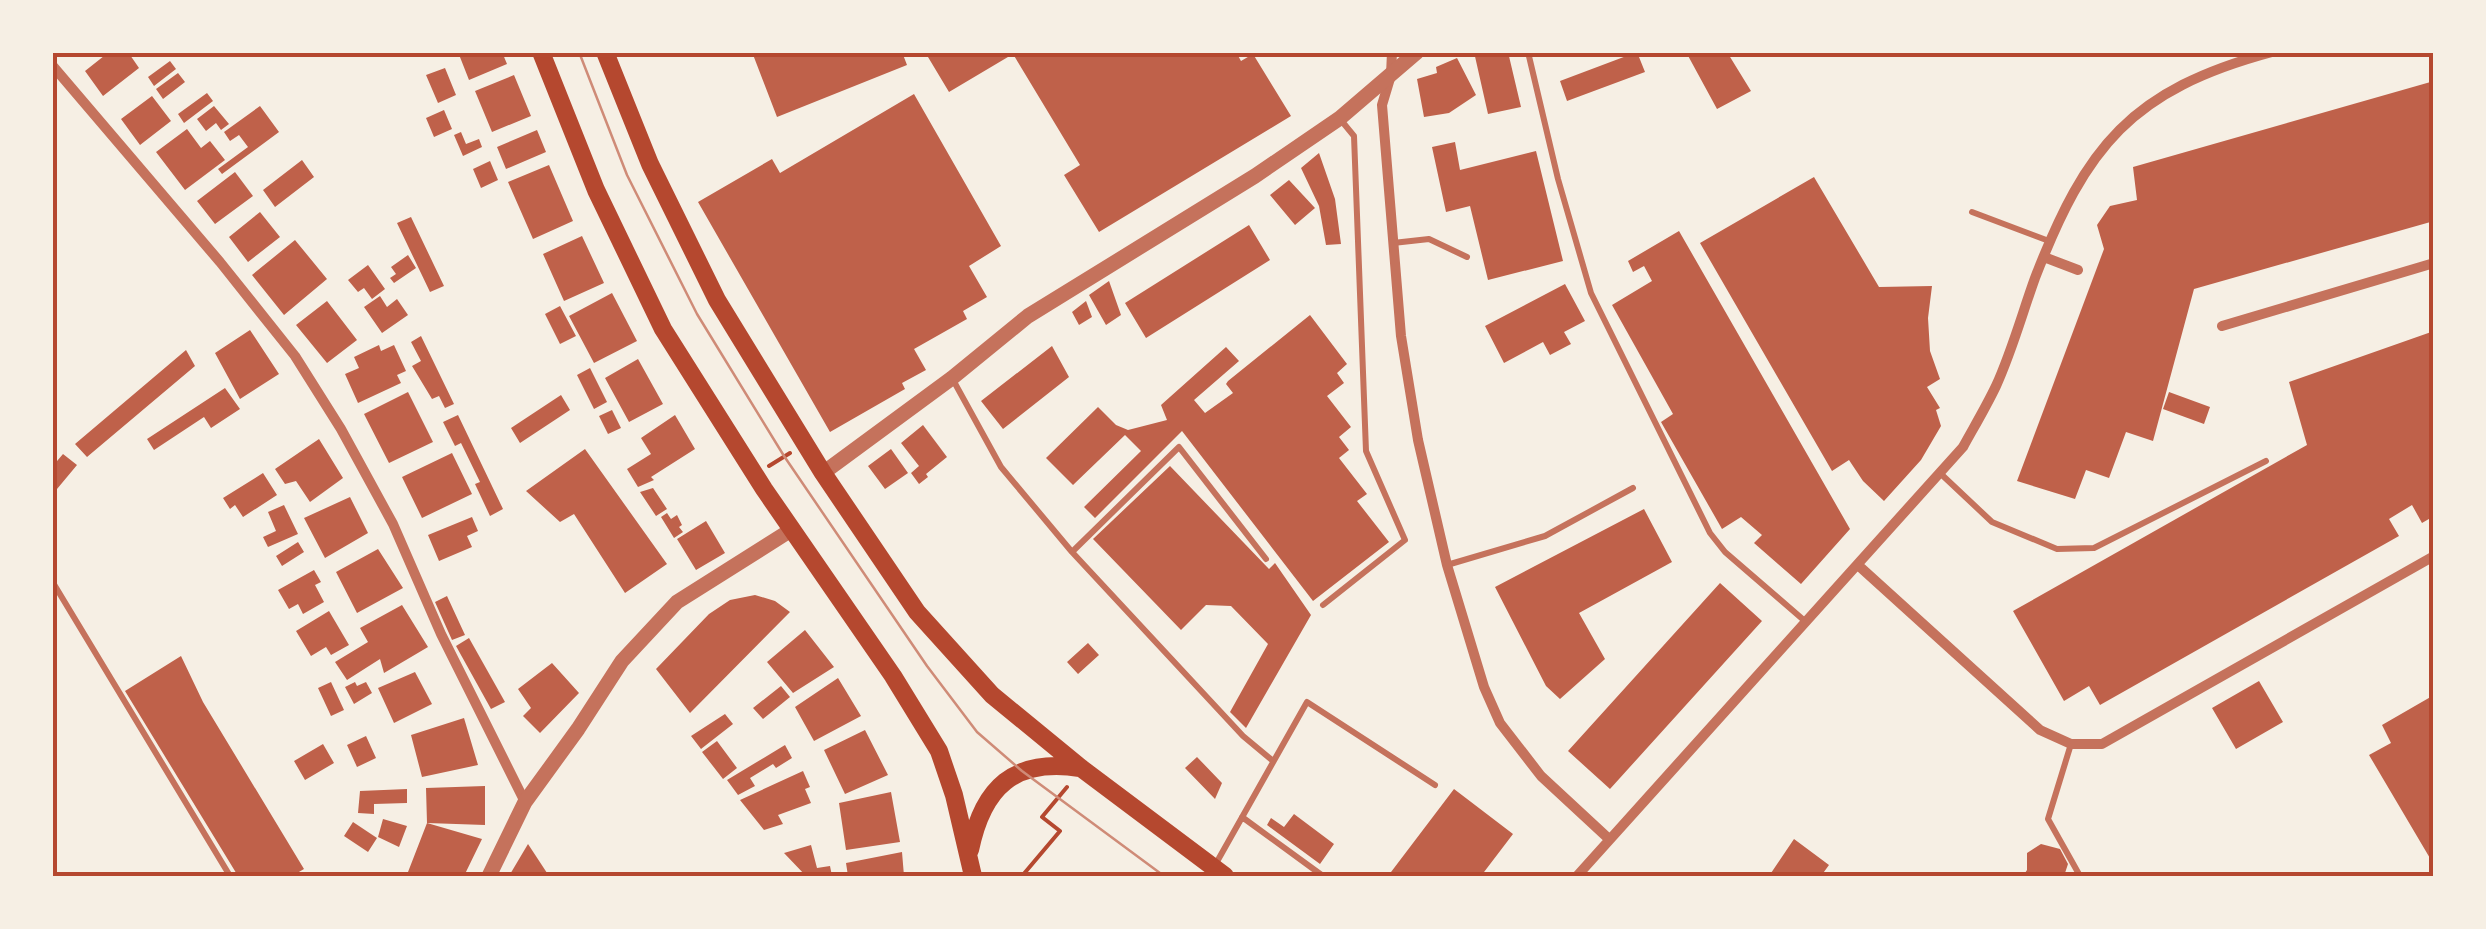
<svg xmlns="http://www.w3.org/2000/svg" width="2486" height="929" font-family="Signika,sans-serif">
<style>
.building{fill:#bf614a}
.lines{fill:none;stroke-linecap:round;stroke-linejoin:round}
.path{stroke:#b5482f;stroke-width:4}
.service{stroke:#c5725c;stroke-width:6}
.minor{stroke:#c5725c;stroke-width:10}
.tertiary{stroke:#c5725c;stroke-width:15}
.primary{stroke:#b5482f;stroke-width:18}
.tram{stroke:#cf8b77;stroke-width:2.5}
.neatline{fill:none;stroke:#b5482f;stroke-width:4}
</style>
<rect width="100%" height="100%" fill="#f6efe4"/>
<!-- building -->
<path class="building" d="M109 52H128L139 68 103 96 85 71Z
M458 52H502L507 64 469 80Z
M752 52H902L907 65 777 117Z
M925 52H1236L1241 61 1253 54 1291 116 1099 232 1064 175 1080 165 1013 54 949 92Z
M1474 52H1508L1521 107 1488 114Z
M1637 52 1645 72 1567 101 1560 81Z
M1686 52 1704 55 1727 52 1751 91 1717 109Z
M1457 58 1476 95 1449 113 1424 117 1417 79 1437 73 1436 67Z
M170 61 176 69 154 86 148 77Z
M445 68 456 95 438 103 426 75Z
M178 73 185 82 163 99 156 89Z
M514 75 531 116 492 132 475 91Z
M2434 81V221L2194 289 2153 441 2126 432 2109 478 2086 470 2075 499 2017 481 2104 249 2097 225 2110 206 2137 200 2133 167Z
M207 93 213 101 184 123 178 114Z
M914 94 1001 246 969 266 987 297 963 311 967 319 914 349 926 370 902 383 905 389 830 432 698 202 772 159 780 173Z
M152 96 171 121 140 145 121 119Z
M214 106 229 124 221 130 216 123 206 131 197 119Z
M260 106 279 132 222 174 218 169 248 147 239 135 230 141 224 132Z
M444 110 452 129 434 137 426 118Z
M187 129 201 148 210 141 225 160 185 190 156 152Z
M537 130 546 152 506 169 497 147Z
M461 132 466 144 479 139 482 147 463 156 454 135Z
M1455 142 1460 170 1536 151 1563 261 1488 280 1470 206 1446 212 1432 147Z
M1319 153 1335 199 1341 244 1326 245 1319 206 1301 168Z
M302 160 314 177 275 207 263 190Z
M490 161 498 180 481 188 473 169Z
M549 165 573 221 533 239 508 182Z
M235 172 253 196 215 224 197 201Z
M1814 177 1879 287 1932 286 1928 318 1930 351 1940 379 1927 387 1940 408 1936 410 1941 426 1921 460 1884 501 1863 481 1849 460 1832 471 1700 243Z
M1289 180 1315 208 1295 225 1270 195Z
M260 212 280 237 248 262 229 237Z
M411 217 444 286 430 292 397 223Z
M1249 225 1270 260 1146 338 1125 303Z
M1679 231 1850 529 1801 584 1754 543 1762 535 1741 517 1722 529 1661 422 1673 414 1612 305 1652 281 1644 266 1633 272 1628 261Z
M582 236 604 283 564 301 543 254Z
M295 240 327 279 284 315 252 275Z
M408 255 416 268 394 283 390 278 396 274 391 267Z
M368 265 385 289 372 299 364 288 358 292 348 280Z
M1109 281 1121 315 1106 325 1089 295Z
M1565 284 1585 321 1564 332 1571 344 1550 355 1543 342 1504 363 1485 326Z
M612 293 637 341 594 363 569 316Z
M380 296 387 307 397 299 408 315 382 333 364 307Z
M327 301 357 340 327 363 296 325Z
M1086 301 1092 317 1079 325 1072 312Z
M560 306 576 336 560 344 545 314Z
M1310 315 1347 364 1337 373 1344 383 1327 396 1351 427 1339 437 1349 450 1339 458 1367 494 1357 501 1389 542 1313 601 1182 431 1095 518 1084 507 1141 451 1125 435 1073 485 1046 458 1098 407 1116 425 1128 430 1167 420 1161 405 1226 347 1239 361 1194 400 1205 413 1233 393 1226 384 1228 381Z
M250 330 279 374 240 399 215 353Z
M2434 331V516L2422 523 2412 505 2389 519 2399 536 2100 705 2089 686 2064 701 2013 611 2307 445 2289 382Z
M421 336 454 404 445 408 439 396 432 399 412 366 421 361 411 342Z
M379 345 381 351 394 345 406 371 397 375 401 383 358 403 345 374 359 368 354 357Z
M1052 346 1069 377 1003 429 981 401Z
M186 350 195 366 87 457 75 444Z
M638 359 663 404 629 422 605 378Z
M590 368 607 402 594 409 577 375Z
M225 388 240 409 211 428 204 417 154 450 147 439Z
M408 392 433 442 389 463 364 414Z
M2169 392 2210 407 2204 424 2163 409Z
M561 395 570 410 520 443 511 428Z
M612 410 621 428 608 434 599 416Z
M458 415 503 509 490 516 475 484 480 482 461 443 455 446 443 422Z
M675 415 695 449 651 477 654 480 638 487 627 469 651 454 641 438Z
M923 425 947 457 926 474 928 477 919 484 911 473 919 466 901 443Z
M319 439 343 478 310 502 296 481 285 484 275 469Z
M585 449 667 564 625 593 574 514 560 522 526 491Z
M891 449 908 473 885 489 868 466Z
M452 453 472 494 422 518 402 477Z
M63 454 77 465 52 495V467Z
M1170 466 1269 569 1275 563 1311 615 1246 728 1230 712 1268 644 1231 606 1206 605 1181 630 1093 539Z
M263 473 277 495 243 517 235 505 230 509 223 498Z
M653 488 667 509 656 516 640 492Z
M350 497 368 533 325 558 304 518Z
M284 505 298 534 268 547 263 537 276 531 268 512Z
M1644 509 1672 562 1579 613 1605 659 1560 699 1546 686 1495 587Z
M667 513 671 519 677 515 682 525 679 527 683 532 674 538 661 517Z
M472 517 478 531 467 536 472 547 439 561 428 535Z
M706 521 725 553 696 570 677 539Z
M298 542 304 552 282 566 276 556Z
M378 549 403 588 357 613 336 572Z
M314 570 321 582 315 585 324 602 303 614 298 604 289 609 278 590Z
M1720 583 1762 621 1610 789 1568 751Z
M755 595 775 601 790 612 690 713 656 669 709 614 730 600Z
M447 596 465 635 452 640 435 602Z
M402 605 428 647 384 673 380 659 347 680 335 662 368 642 360 628Z
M329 611 349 645 331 655 326 647 311 656 296 631Z
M805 630 834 667 793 693 767 662Z
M469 638 505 702 491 709 456 646Z
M1088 643 1099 655 1078 674 1067 662Z
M181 656 203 702 304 869 292 876H238L125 691Z
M552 663 579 693 540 733 523 716 531 708 518 689Z
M415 672 432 704 394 723 378 688Z
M838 678 861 716 814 741 795 707Z
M2259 681 2283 722 2236 749 2212 708Z
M331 682 344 710 331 716 318 688Z
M355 682 357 686 366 682 372 693 354 704 345 687Z
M781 686 790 697 763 719 753 708Z
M2434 695V865L2369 755 2391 743 2382 725Z
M725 714 733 724 701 749 691 736Z
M464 718 478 765 422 777 411 735Z
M865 730 888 775 845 794 824 750Z
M366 736 376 758 357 767 347 745Z
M717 741 737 768 723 779 702 752Z
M323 744 334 763 305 780 294 761Z
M785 745 792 758 776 768 773 764 750 778 755 786 738 795 727 780Z
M1197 757 1222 783 1215 799 1185 768Z
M803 771 810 787 805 789 811 803 778 815 783 824 764 830 740 800Z
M485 786V825L427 823 482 839 464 876H417L408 872 427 823 426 788Z
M407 789V803L374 804V814L358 813 360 791Z
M1454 789 1513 834 1481 876H1388Z
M891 792 900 842 846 850 839 803Z
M1294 814 1334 844 1320 864 1267 825 1271 818 1284 827Z
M383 819 407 826 399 847 378 837Z
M353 822 377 838 368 852 344 836Z
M1794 839 1829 865 1821 876H1769Z
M528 844 549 876H509Z
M2041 844 2060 849 2068 864 2064 876H2023L2027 870V853Z
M811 845 817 868 830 866 832 876H806L784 853Z
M902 852 904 876H848L846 863Z"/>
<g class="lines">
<!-- path -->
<path class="path" d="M769 466 790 453
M1022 876 1060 831 1042 817 1067 787"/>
<!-- service -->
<path class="service" d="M1528 52 1558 179 1591 293 1710 533 1725 552 1806 622
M1972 212 2049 241
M1393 243 1429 239 1467 257
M952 378 1001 467 1072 552 1243 736 1273 761
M1941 474 1992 522 2057 549 2094 548 2266 461
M1072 552 1179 447 1266 559
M1447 565 1545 536 1633 488
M52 581 230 876
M1323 605 1405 540 1366 451 1354 136 1340 119
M2071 744 2048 819 2080 876
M1242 817 1323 876
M1214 867 1307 702 1435 785"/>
<!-- minor -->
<path class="minor" d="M1392 52 1391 75 1382 105 1401 336 1418 440 1447 565 1484 687 1500 723 1541 776 1609 839
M52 65 220 262 295 356 341 429 393 524 441 634 525 802
M2044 257 2078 270
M2222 326 2434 263
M1859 566 2040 730 2071 744H2102L2434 556
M1577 876 1963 447C1974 427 1986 407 1996 386 2012 351 2022 314 2035 278 2086 146 2131 90 2272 52"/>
<!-- tertiary -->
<path class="tertiary" d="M823 473 952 378 1028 316 1255 176 1340 118 1417 52
M489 876 525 802 578 729 622 661 677 602 791 530"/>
<!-- primary -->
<path class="primary" d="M541 52 596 190 663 329 764 489 893 676 939 751 954 795 973 876
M605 52 650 164 717 300 823 473 917 612 992 695 1081 768 1225 876
M970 850C983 787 1014 758 1080 768"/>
<!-- tram -->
<path class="tram" d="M579 52 627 175 697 314 784 456 927 666 977 732 1022 771 1164 876"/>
</g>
<!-- border -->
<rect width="2486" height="929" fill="none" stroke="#f6efe4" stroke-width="110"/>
<rect x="55" y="55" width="2376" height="819" class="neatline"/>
</svg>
